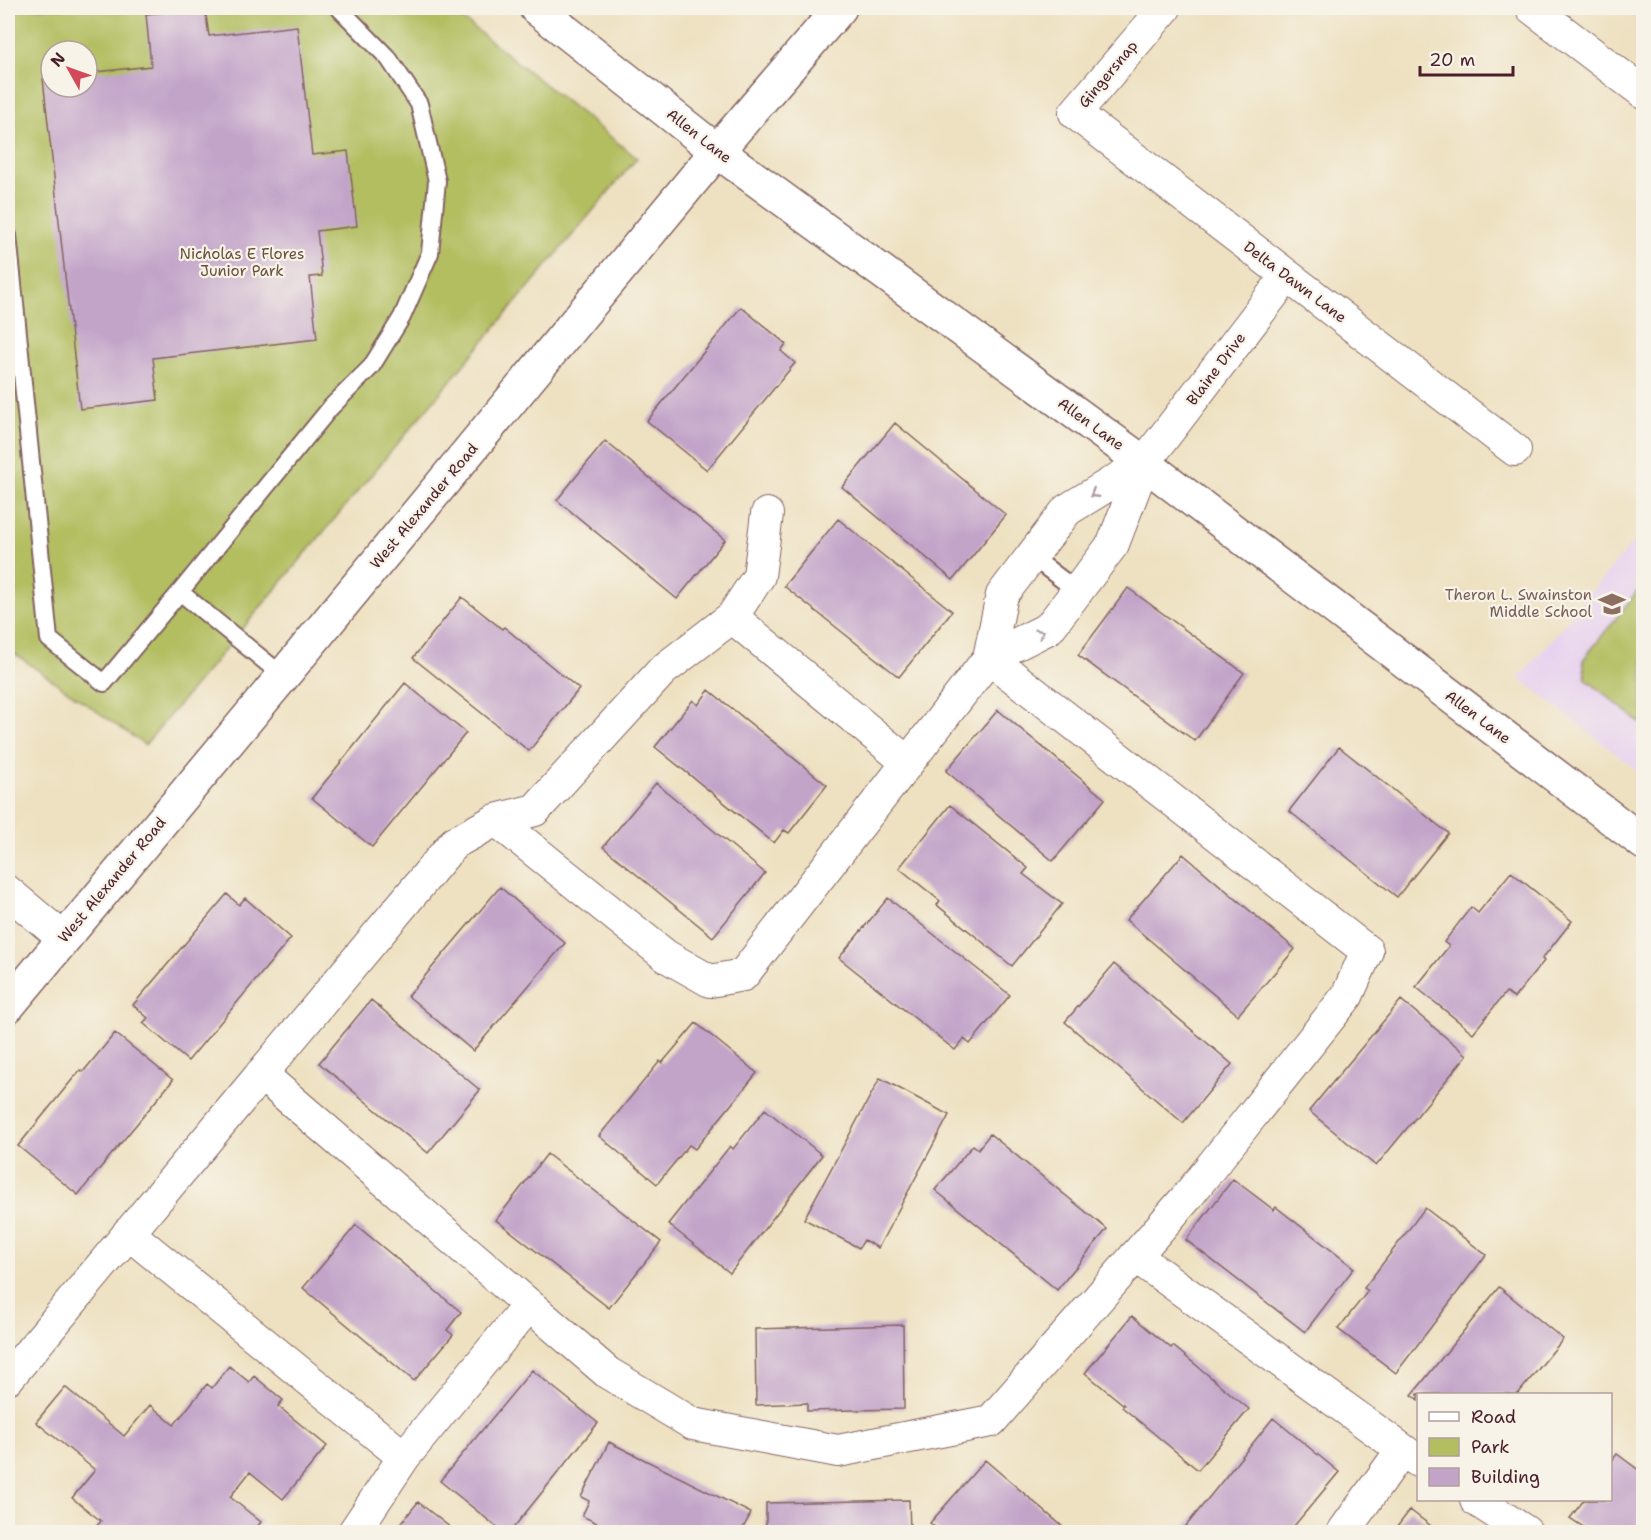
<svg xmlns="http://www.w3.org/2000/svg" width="1651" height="1540" font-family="'Shantell Sans',sans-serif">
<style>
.built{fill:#e7d2ef}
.green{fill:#b2be60;stroke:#7e6e46;stroke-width:1.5;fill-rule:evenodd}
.building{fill:#c2a4c9}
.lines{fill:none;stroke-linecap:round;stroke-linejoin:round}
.service-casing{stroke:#836360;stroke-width:20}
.minor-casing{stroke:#836360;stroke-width:34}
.secondary-casing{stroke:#836360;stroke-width:36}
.service{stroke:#fff;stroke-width:16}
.minor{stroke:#fff;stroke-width:32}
.secondary{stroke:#fff;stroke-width:33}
.oneway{stroke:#ae9aa0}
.labels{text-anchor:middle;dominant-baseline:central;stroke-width:4.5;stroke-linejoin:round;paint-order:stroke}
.street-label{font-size:15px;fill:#4a1f2b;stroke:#f7f3e8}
.park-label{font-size:15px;fill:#694f3b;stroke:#f7f3e8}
.education-label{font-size:15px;fill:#785e54;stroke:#f7f3e8;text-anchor:end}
</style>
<rect width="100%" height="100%" fill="#f7f3e8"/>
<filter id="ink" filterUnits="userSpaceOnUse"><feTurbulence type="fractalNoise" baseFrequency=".0167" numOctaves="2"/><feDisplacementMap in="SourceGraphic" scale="12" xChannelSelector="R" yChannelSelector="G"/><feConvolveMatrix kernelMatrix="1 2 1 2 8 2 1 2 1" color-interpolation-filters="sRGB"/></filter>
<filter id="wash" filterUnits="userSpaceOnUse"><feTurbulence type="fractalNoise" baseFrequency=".008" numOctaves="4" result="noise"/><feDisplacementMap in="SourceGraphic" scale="24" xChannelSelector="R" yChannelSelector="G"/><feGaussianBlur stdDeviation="1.35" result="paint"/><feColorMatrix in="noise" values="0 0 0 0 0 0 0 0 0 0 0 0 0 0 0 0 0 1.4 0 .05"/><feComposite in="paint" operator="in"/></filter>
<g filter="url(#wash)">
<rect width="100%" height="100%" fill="#eee1c1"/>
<!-- built -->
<path class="built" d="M1643 530V775L1519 678Z"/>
<!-- green -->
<path class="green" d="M8 8H449L637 158 145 745 8 649ZM51 51H87V87H51Z
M1643 584V725L1586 679 1583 660Z"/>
<g id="blocks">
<!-- building -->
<path class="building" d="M205 8 209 36 297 26 312 155 348 151 357 226 317 231 322 276 310 277 317 339 153 358 158 400 80 409 43 79 51 78V87H87V73L151 66 146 14Z
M741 307 786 344 781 351 795 363 707 470 647 421Z
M895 423 1006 515 953 580 842 487Z
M605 441 725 540 677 599 557 500Z
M838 519 952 611 899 677 784 586Z
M1128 588 1244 673 1195 741 1078 655Z
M462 597 502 629 504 627 579 689 529 751 413 658Z
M405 683 466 733 372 847 312 798Z
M709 690 827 785 789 833 784 830 774 843 655 747 693 700 698 705Z
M998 710 1105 799 1053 861 946 771Z
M1339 747 1448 833 1397 897 1289 811Z
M656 783 765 873 713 937 603 847Z
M950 805 1028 868 1023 874 1062 904 1012 966 937 905 940 901 899 868Z
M1183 854 1295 949 1238 1015 1126 920Z
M1511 872 1572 921 1542 959 1544 961 1514 998 1506 992 1473 1033 1416 987 1449 946 1444 942 1471 907 1478 913Z
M500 887 565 943 473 1051 408 996Z
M227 894 239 905 245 898 291 938 188 1061 143 1023 148 1018 133 1005Z
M888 898 1010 995 970 1044 964 1039 955 1050 839 958Z
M1114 964 1232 1064 1183 1123 1065 1022Z
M371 1000 480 1090 428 1153 319 1063Z
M1401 1000 1467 1055 1376 1166 1309 1111Z
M696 1023 757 1073 695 1149 689 1145 657 1184 599 1136 660 1061 662 1063Z
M115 1033 173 1080 78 1195 18 1146 80 1070 83 1072Z
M880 1078 949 1115 878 1248 864 1240 859 1248 804 1219Z
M765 1109 822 1155 730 1273 668 1224 730 1146 733 1149Z
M990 1134 1107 1229 1057 1290 935 1190 973 1145 978 1149Z
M547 1154 661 1242 609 1308 496 1220Z
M1233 1179 1274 1210 1276 1207 1354 1268 1305 1332 1186 1240Z
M1425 1208 1486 1255 1396 1373 1338 1329 1368 1291 1364 1288Z
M356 1225 461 1312 447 1330 453 1335 414 1381 303 1288Z
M1499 1287 1563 1339 1518 1394H1418V1400L1412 1395Z
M1132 1316 1171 1348 1173 1346 1249 1409 1198 1470 1122 1407 1124 1405 1085 1373Z
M903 1325 904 1409 807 1411V1403L756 1405 755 1329Z
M229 1366 249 1382 254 1376 283 1400 278 1406 327 1446 283 1499 250 1472 230 1497 261 1522 253 1532H92L101 1521 72 1498 95 1470 36 1422 65 1387 124 1436 150 1405 174 1425 207 1384 212 1388Z
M532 1370 598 1423 510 1532H503L440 1481Z
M1273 1418 1339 1472 1289 1532H1184L1182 1531Z
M609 1442 751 1513 741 1532H616L582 1516 589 1501 581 1497Z
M1617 1454 1644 1474V1532H1591L1570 1518 1584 1500H1610V1463Z
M985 1460 1069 1532H941L930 1523Z
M909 1500 910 1532H766V1503Z
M418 1502 456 1532H394Z
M1410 1510 1439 1532H1393Z"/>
</g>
</g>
<g filter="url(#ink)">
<use href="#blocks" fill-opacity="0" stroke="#836360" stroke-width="1.5"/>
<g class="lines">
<defs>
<path id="service" d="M8 235 49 639 104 683 180 592 283 676
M1031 556 1077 591
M180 592 331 407 371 367 402 317 430 253 437 181 419 104 389 59 339 8"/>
<path id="minor" d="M1165 8 1075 113 1515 450
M1532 8 1644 93
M732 617 907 762
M989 658 1002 595 1067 510 1144 463
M496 820 666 956 710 981 743 975 989 658 1049 628 1113 544 1144 463 1287 276
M8 892 63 938
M261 1074 608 1373 693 1424 838 1451 991 1421 1187 1197 1245 1124 1347 996 1367 951 989 658
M128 1233 404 1457
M1135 1256 1418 1461
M8 1378 454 843 496 820 535 810 663 670 732 617 759 576 767 514
M1476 1500 1526 1532
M354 1532 404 1457 529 1305
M1343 1532 1402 1450"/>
<path id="secondary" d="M536 8 717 151 1144 463 1644 843
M8 1006 283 676 717 151 840 8"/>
</defs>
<!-- service casing -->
<use href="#service" class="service-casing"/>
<!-- minor casing -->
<use href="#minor" class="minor-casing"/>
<!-- secondary casing -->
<use href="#secondary" class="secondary-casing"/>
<!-- service -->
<use href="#service" class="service"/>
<!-- minor -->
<use href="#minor" class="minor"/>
<!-- secondary -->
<use href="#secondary" class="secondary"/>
</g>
<!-- one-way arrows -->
<defs><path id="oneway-chevron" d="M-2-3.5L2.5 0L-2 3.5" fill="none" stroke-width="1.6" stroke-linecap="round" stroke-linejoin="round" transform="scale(1.5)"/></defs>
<g class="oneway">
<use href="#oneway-chevron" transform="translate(1094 494) rotate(148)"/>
<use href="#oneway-chevron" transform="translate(1040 633) rotate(-26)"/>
</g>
</g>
<!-- icons -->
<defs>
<symbol id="school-bare" viewBox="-9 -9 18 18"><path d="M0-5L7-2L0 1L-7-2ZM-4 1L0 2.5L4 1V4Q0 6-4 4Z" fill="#8d6e63" stroke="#f7f3e8" stroke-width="2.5" paint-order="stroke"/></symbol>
</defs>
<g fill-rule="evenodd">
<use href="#school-bare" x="1593" y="585" width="38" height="38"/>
</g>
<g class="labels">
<!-- street labels -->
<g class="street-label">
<text transform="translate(1108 74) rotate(-50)">Gingersnap</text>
<text transform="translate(699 136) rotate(38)">Allen Lane</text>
<text transform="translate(1295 282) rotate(37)">Delta Dawn Lane</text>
<text transform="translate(1216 369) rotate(-53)">Blaine Drive</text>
<text transform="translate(1091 424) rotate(36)">Allen Lane</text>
<text transform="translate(424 506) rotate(-50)">West Alexander Road</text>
<text transform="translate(1478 717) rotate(37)">Allen Lane</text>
<text transform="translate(112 880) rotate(-50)">West Alexander Road</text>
</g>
<!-- park labels -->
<g class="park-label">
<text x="242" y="254">Nicholas E Flores<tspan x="242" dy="17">Junior Park</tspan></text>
</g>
<!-- education labels -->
<g class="education-label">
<text x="1592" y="595">Theron L. Swainston<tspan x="1592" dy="17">Middle School</tspan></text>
</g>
</g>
<!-- margin -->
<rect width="1651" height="1540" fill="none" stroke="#f7f3e8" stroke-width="30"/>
<!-- legend -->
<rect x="1417" y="1393" width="195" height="108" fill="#f7f3e8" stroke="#b29e9c" stroke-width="1.5"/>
<rect x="1429" y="1412" width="30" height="9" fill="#ffffff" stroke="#b29e9c" stroke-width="1.5"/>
<text x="1471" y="1423" font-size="18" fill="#4a1f2b">Road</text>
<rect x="1429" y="1438" width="30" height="18" fill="#b2be60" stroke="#b29e9c" stroke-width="1.5"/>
<text x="1471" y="1453" font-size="18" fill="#4a1f2b">Park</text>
<rect x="1429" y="1468" width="30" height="18" fill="#c2a4c9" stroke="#b29e9c" stroke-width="1.5"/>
<text x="1471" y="1483" font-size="18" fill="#4a1f2b">Building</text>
<!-- north arrow -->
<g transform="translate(69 69) rotate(310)"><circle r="28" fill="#f7f3e8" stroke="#b29e9c" stroke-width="1.5"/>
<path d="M0-4.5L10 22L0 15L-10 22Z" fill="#d1495b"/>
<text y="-9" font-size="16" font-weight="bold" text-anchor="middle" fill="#4a1f2b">N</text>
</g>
<!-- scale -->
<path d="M1420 66v9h93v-9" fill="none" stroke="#4a1f2b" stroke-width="3"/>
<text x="1429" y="66" font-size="18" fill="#4a1f2b" stroke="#f7f3e8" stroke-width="4.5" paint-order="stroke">20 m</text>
</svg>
